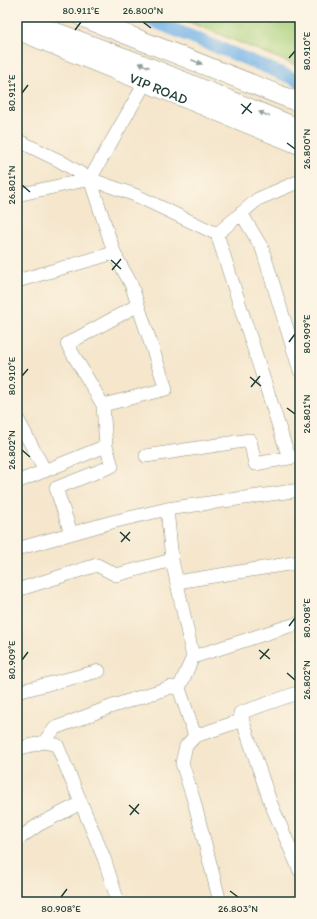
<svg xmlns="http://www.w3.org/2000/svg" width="317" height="919" font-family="Itim,sans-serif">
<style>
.green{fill:#abd27d;stroke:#658858}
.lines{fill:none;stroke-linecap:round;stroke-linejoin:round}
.canal{stroke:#74b3e8;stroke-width:13}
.minor-casing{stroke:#8a9280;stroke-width:14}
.tertiary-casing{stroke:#8a9280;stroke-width:18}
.secondary-casing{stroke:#8a9280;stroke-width:20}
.minor{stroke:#fff;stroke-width:13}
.tertiary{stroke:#fff;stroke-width:17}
.secondary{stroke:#fff;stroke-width:19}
.oneway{fill:#8f9e9a}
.ticks{fill:none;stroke:#1f3d34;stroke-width:1.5}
.labels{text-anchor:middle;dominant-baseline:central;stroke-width:4;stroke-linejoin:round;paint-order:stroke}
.street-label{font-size:14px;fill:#1f3d34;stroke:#fcf5e5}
.neatline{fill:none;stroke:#1f3d34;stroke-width:1.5}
.ticks-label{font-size:10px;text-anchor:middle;fill:#1f3d34}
</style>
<rect width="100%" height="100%" fill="#fcf5e5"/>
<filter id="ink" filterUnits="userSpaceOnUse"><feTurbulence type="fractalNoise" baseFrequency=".025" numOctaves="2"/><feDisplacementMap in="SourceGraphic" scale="8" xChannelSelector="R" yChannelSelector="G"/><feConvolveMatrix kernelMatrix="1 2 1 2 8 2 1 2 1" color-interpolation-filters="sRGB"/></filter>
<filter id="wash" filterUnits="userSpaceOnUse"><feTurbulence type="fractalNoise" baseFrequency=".012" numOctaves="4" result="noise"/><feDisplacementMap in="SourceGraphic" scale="16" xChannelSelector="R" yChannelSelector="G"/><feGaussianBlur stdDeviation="0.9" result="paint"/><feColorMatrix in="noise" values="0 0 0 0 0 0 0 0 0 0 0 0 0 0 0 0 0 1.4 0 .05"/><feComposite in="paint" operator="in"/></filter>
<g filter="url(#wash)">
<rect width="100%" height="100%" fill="#f5e6cc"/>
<!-- green -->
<path class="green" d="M177 17H300V67Z"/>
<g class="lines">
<!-- canal -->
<path class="canal" d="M143 17 300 81"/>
</g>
</g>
<g filter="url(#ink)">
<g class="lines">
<defs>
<path id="minor" d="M17 140 60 161 90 179 135 195 217 234 289 458
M17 195 90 179
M241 213 262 248 300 371
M217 234 258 199 300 181
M17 281 114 253
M103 405 166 389 131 284 115 255 90 179 145 83
M17 418 45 471
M146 456 250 440 255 464 300 456
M17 482 106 446 103 405 67 344 138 305
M167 509 300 490
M71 533 56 488 112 466 106 446
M17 549 112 522 167 509 172 560
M177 582 300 562
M17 590 97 565 116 575 172 560 193 657 286 627 300 623
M179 688 193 657
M17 692 99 671
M300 692 240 713 271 804 300 871
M195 736 186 746 182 763 194 801 220 902
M44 742 55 728 110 707 171 687 179 688 195 736 243 720
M17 749 44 742 57 745 104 858 118 902
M17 840 38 825 81 803"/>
<g id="tertiary">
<path id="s1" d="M17 31 300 146"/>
</g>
<path id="secondary" d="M82 17 300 103
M17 18 141 64 300 129"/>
</defs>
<!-- minor casing -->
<use href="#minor" class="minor-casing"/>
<!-- tertiary casing -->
<use href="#tertiary" class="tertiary-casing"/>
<!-- secondary casing -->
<use href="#secondary" class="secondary-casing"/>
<!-- minor -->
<use href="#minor" class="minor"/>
<!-- tertiary -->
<use href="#tertiary" class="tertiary"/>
<!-- secondary -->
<use href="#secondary" class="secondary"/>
</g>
<!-- one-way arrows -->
<defs><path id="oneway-solid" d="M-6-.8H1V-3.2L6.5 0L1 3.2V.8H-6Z"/></defs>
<g class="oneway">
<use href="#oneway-solid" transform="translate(197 62) rotate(22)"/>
<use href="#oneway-solid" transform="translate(144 65) rotate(-158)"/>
<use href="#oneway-solid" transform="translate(264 114) rotate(-158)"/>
</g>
</g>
<!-- ticks -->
<path class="ticks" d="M143 22 151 28M75 30 81 22M289 58 295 51M22 93 28 85M241 104 252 113M242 114 251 103M287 143 295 149M22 185 30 192M111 260 121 269M112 270 121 259M289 342 295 334M22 376 28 369M250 377 261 386M251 387 260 376M287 408 295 414M22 450 30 457M120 532 130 541M121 542 130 532M289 626 295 618M259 650 270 659M260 659 269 649M22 660 28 652M287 673 295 680M129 805 139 814M130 815 139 804M230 891 238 897M61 897 67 889"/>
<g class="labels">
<!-- street labels -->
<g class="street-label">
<text stroke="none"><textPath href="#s1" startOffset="153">VIP ROAD</textPath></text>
</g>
</g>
<!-- margin -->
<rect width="317" height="919" fill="none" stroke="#fcf5e5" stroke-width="44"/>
<rect x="22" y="22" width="273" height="875" class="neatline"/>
<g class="ticks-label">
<text x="81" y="14">80.911°E</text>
<text x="143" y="14">26.800°N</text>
<text transform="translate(306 51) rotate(-90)" y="4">80.910°E</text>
<text transform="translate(11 93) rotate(-90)" y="4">80.911°E</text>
<text transform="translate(306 149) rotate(-90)" y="4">26.800°N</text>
<text transform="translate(11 185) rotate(-90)" y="4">26.801°N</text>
<text transform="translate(306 334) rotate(-90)" y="4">80.909°E</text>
<text transform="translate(11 376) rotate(-90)" y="4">80.910°E</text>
<text transform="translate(306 414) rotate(-90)" y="4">26.801°N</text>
<text transform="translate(11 450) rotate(-90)" y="4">26.802°N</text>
<text transform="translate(306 618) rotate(-90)" y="4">80.908°E</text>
<text transform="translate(11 660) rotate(-90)" y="4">80.909°E</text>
<text transform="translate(306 680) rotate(-90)" y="4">26.802°N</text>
<text x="61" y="912">80.908°E</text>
<text x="238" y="912">26.803°N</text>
</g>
</svg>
